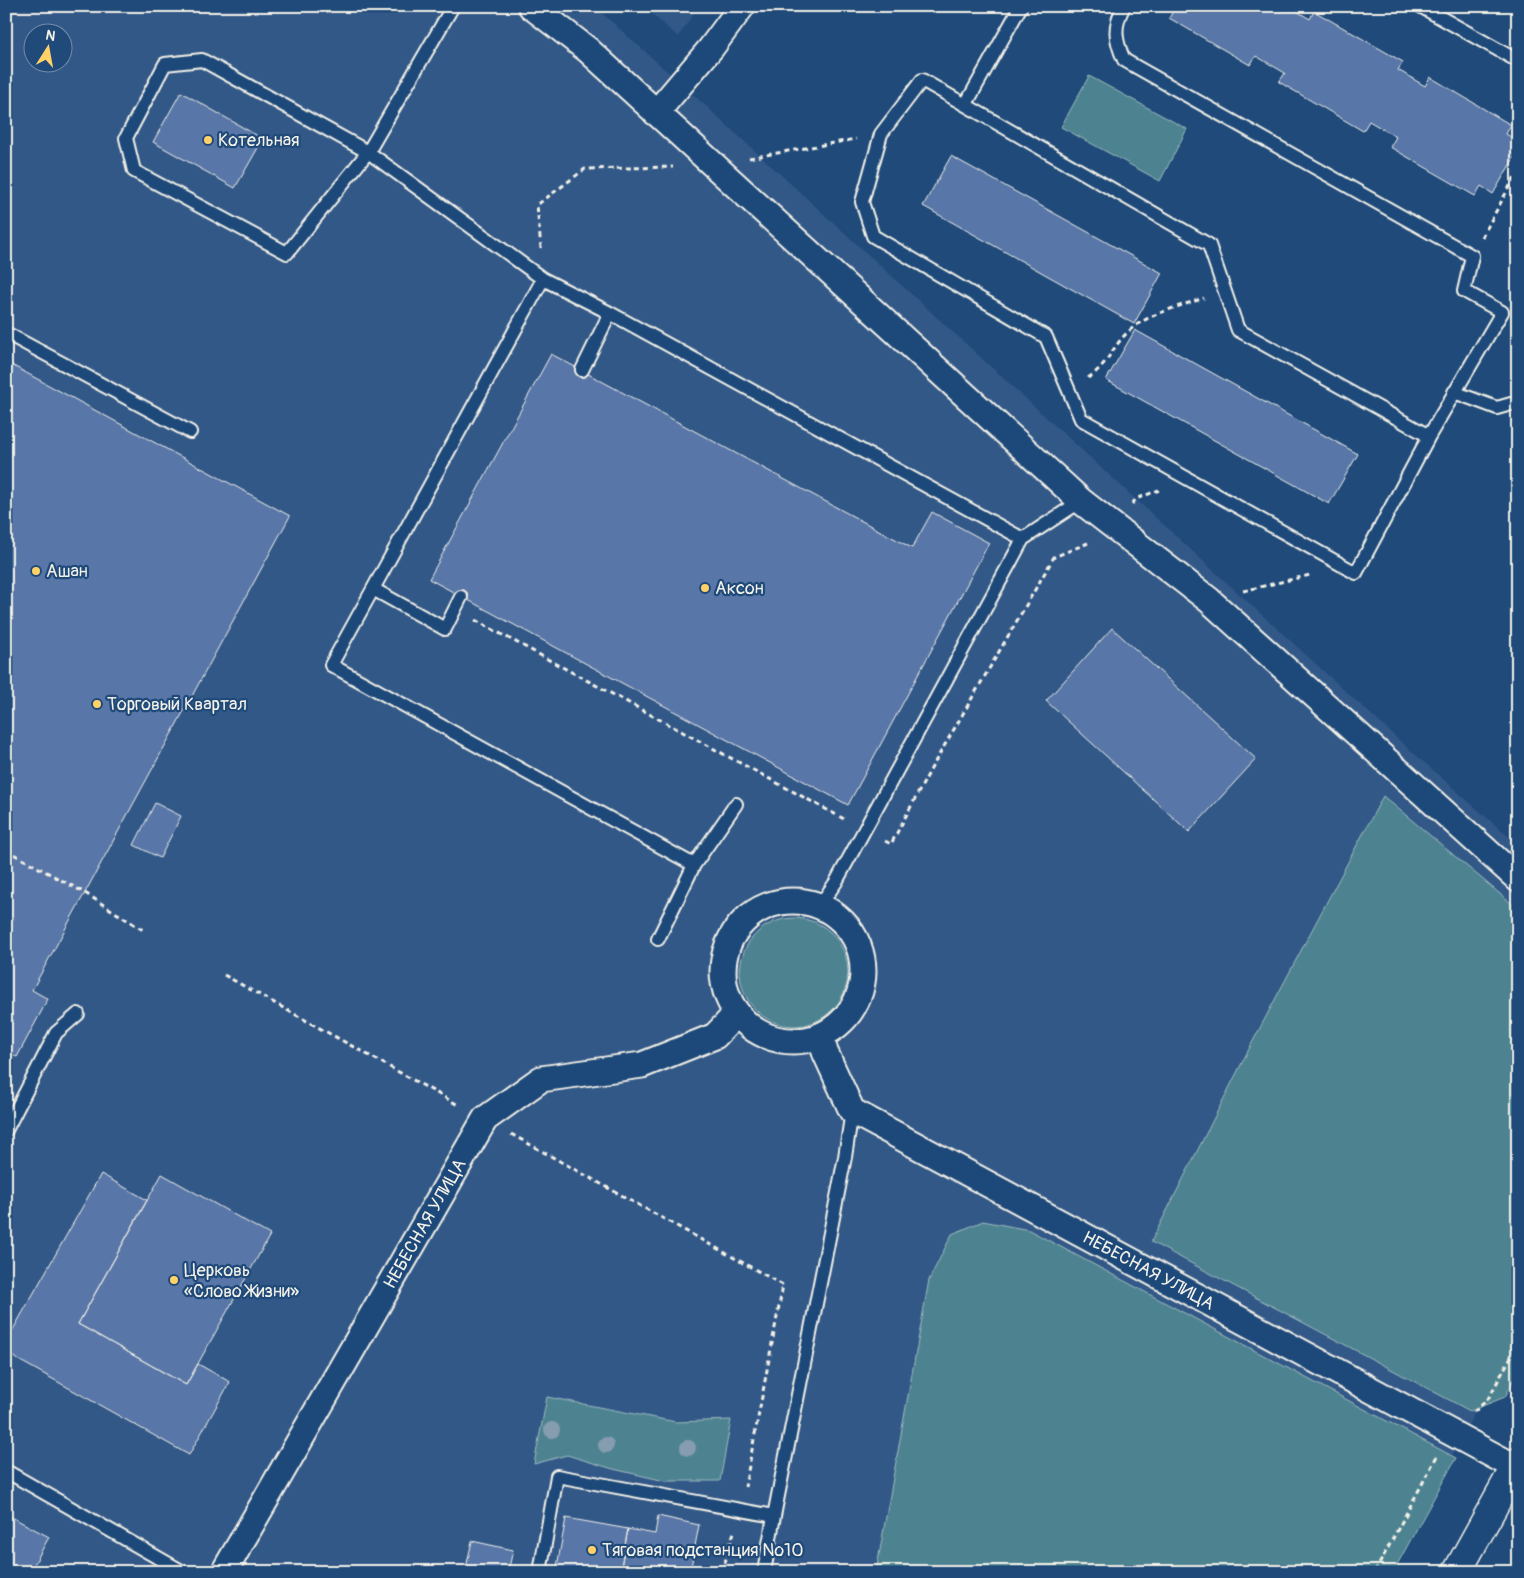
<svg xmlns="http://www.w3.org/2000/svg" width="1524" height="1578" font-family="Pangolin,sans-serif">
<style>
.built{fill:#305888;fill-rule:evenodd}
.green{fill:#4d8391;stroke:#a0babc}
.building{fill:#5877a8;stroke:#f4f1e8}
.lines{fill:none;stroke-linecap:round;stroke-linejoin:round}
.lane-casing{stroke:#f4f1e8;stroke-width:16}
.street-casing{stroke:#f4f1e8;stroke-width:29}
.primary-casing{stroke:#f4f1e8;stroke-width:31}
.path{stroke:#f4f1e8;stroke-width:3;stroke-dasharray:5 4;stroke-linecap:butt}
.lane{stroke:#1f4a7a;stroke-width:12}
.street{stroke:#1f4a7a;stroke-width:25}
.primary{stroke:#1f4a7a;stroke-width:28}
.tree{fill:#869caf}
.poi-dot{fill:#ffd166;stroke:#1f4a7a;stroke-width:2}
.labels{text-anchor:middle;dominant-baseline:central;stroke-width:4.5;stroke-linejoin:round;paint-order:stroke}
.poi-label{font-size:18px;fill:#f4f1e8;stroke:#1f4a7a;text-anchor:start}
.street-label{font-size:18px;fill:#f4f1e8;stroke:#1f4a7a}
</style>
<rect width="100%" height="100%" fill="#1f4a7a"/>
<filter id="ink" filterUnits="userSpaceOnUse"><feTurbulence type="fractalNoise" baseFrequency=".02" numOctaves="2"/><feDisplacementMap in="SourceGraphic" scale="10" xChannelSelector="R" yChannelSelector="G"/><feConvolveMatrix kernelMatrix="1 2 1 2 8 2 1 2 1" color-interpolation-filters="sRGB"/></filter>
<g filter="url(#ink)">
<!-- built -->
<path class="built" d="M6 6H594L696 97 1400 741 1518 845V1331L1390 1572H6ZM32 32H62V62H32Z
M643 6H699L678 37Z"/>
<!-- green -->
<path class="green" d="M1089 76 1187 129 1160 181 1061 127Z
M1383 796 1518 909V1371L1505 1397 1470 1411 1151 1242 1252 1043Z
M740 972a54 54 0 1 1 108 0a54 54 0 1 1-108 0Z
M983 1221 1029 1230 1456 1458 1393 1572H876L929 1280 952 1234Z
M547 1397 676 1422 731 1420 720 1481H665L613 1469 567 1455 534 1464Z"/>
<!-- building -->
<path class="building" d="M1176 6H1288L1310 19 1314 11 1403 62 1398 70 1425 86 1430 77 1511 125 1506 134 1518 141V151L1493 194 1481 186 1475 196 1390 147 1396 137 1369 121 1363 131 1279 82 1285 73 1256 56 1250 65 1169 18Z
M181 92 263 139 235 188 153 142Z
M951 156 1162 273 1134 324 923 206Z
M1135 330 1358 454 1329 504 1106 380Z
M551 354 912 548 932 512 989 543 848 805 429 579Z
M6 362 290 516 32 990 48 999 17 1057 6 1052Z
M1112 628 1256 759 1189 832 1046 701Z
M155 803 181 816 160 858 134 845Z
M101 1174 147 1200 78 1324 186 1385 198 1364 230 1382 189 1455 6 1353V1342Z
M162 1174 270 1235 186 1385 78 1324Z
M6 1514 49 1537 30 1572H6Z
M658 1516 699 1525 690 1572H620L628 1529 655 1534Z
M566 1518 628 1529 620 1572H556Z
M472 1541 513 1550 508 1572H465Z"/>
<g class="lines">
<defs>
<path id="lane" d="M453 6 368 152 287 253 134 171 126 138 165 64 202 60 368 152 543 279 610 313 1023 539
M1124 6C1113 26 1115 40 1124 60L1472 256 1464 291 1502 312 1429 436
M1420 6 1518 61
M922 80 1209 245 1238 330 1429 436 1356 573 1081 419 1046 337 873 236 862 202 881 134Z
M966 104 1021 6
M6 333 190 432
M582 370 610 313
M1454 392 1497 408 1518 402
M373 589 331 665 694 865 736 804
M461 597 445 629 373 589 543 279
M820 905 836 882 1023 539 1081 501
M658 939 694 865
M6 1130 56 1033 78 1014
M6 1471 183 1572
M540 1572 557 1476 774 1516
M764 1572 774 1516 845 1157 852 1111"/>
<g id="street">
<path d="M531 6 588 50 1081 501 1209 600 1518 879"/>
<path d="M656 113 711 48 742 6"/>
<circle cx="793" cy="971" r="70"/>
<path id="s1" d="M821 1036 825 1052 852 1111 1515 1467"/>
<path id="s2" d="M224 1572 485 1119 541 1079 642 1065 715 1036 737 1013"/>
</g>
<path id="primary" d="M1457 1572 1518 1462"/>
</defs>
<!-- lane casing -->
<use href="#lane" class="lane-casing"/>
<!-- street casing -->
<use href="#street" class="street-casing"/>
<!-- primary casing -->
<use href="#primary" class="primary-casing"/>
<!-- path -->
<path class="path" d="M749 158 856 139
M1482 237 1518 171
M541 248 537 205 585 169 673 167
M1088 378C1109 364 1112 346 1129 331 1147 314 1181 306 1204 298
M1132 504 1136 499 1159 490
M1243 591 1310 575
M475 620 844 819
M885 841 891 844 932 767 1054 557 1088 543
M6 850 85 893 143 930
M224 975 460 1106
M511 1134 783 1285 745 1487
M1474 1412 1488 1399 1518 1344
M722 1572 734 1532
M1375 1572 1437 1456"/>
<!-- lane -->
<use href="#lane" class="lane"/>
<!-- street -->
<use href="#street" class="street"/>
<!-- primary -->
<use href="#primary" class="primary"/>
</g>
<!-- trees -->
<g class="tree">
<circle cx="552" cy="1430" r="8"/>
<circle cx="606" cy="1445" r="8"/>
<circle cx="688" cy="1448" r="8"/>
</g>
</g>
<!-- markers -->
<g class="poi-dot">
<circle cx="208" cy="140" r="5"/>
<circle cx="36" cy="571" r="5"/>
<circle cx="705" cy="588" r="5"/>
<circle cx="97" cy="704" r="5"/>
<circle cx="174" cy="1280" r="5"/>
<circle cx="592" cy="1550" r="5"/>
</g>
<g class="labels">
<!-- poi labels -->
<g class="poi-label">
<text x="218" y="140">Котельная</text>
<text x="46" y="571">Ашан</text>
<text x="715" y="588">Аксон</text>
<text x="107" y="704">Торговый Квартал</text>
<text x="184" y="1270">Церковь<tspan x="184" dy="21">«Слово Жизни»</tspan></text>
<text x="602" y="1550">Тяговая подстанция №10</text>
</g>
<!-- street labels -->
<g class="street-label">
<text stroke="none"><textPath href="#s2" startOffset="402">НЕБЕСНАЯ УЛИЦА</textPath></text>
<text stroke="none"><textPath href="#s1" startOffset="418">НЕБЕСНАЯ УЛИЦА</textPath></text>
</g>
</g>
<!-- margin -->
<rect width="1524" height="1578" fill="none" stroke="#1f4a7a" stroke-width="25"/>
<rect x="12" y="12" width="1499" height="1553" fill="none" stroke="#f4f1e8" stroke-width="2" filter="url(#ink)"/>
<!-- north arrow -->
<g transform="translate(48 48) rotate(11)"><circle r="24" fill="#1f4a7a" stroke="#748da6"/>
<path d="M0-4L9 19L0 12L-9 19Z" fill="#ffd166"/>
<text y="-8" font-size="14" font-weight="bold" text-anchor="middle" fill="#f4f1e8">N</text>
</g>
</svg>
